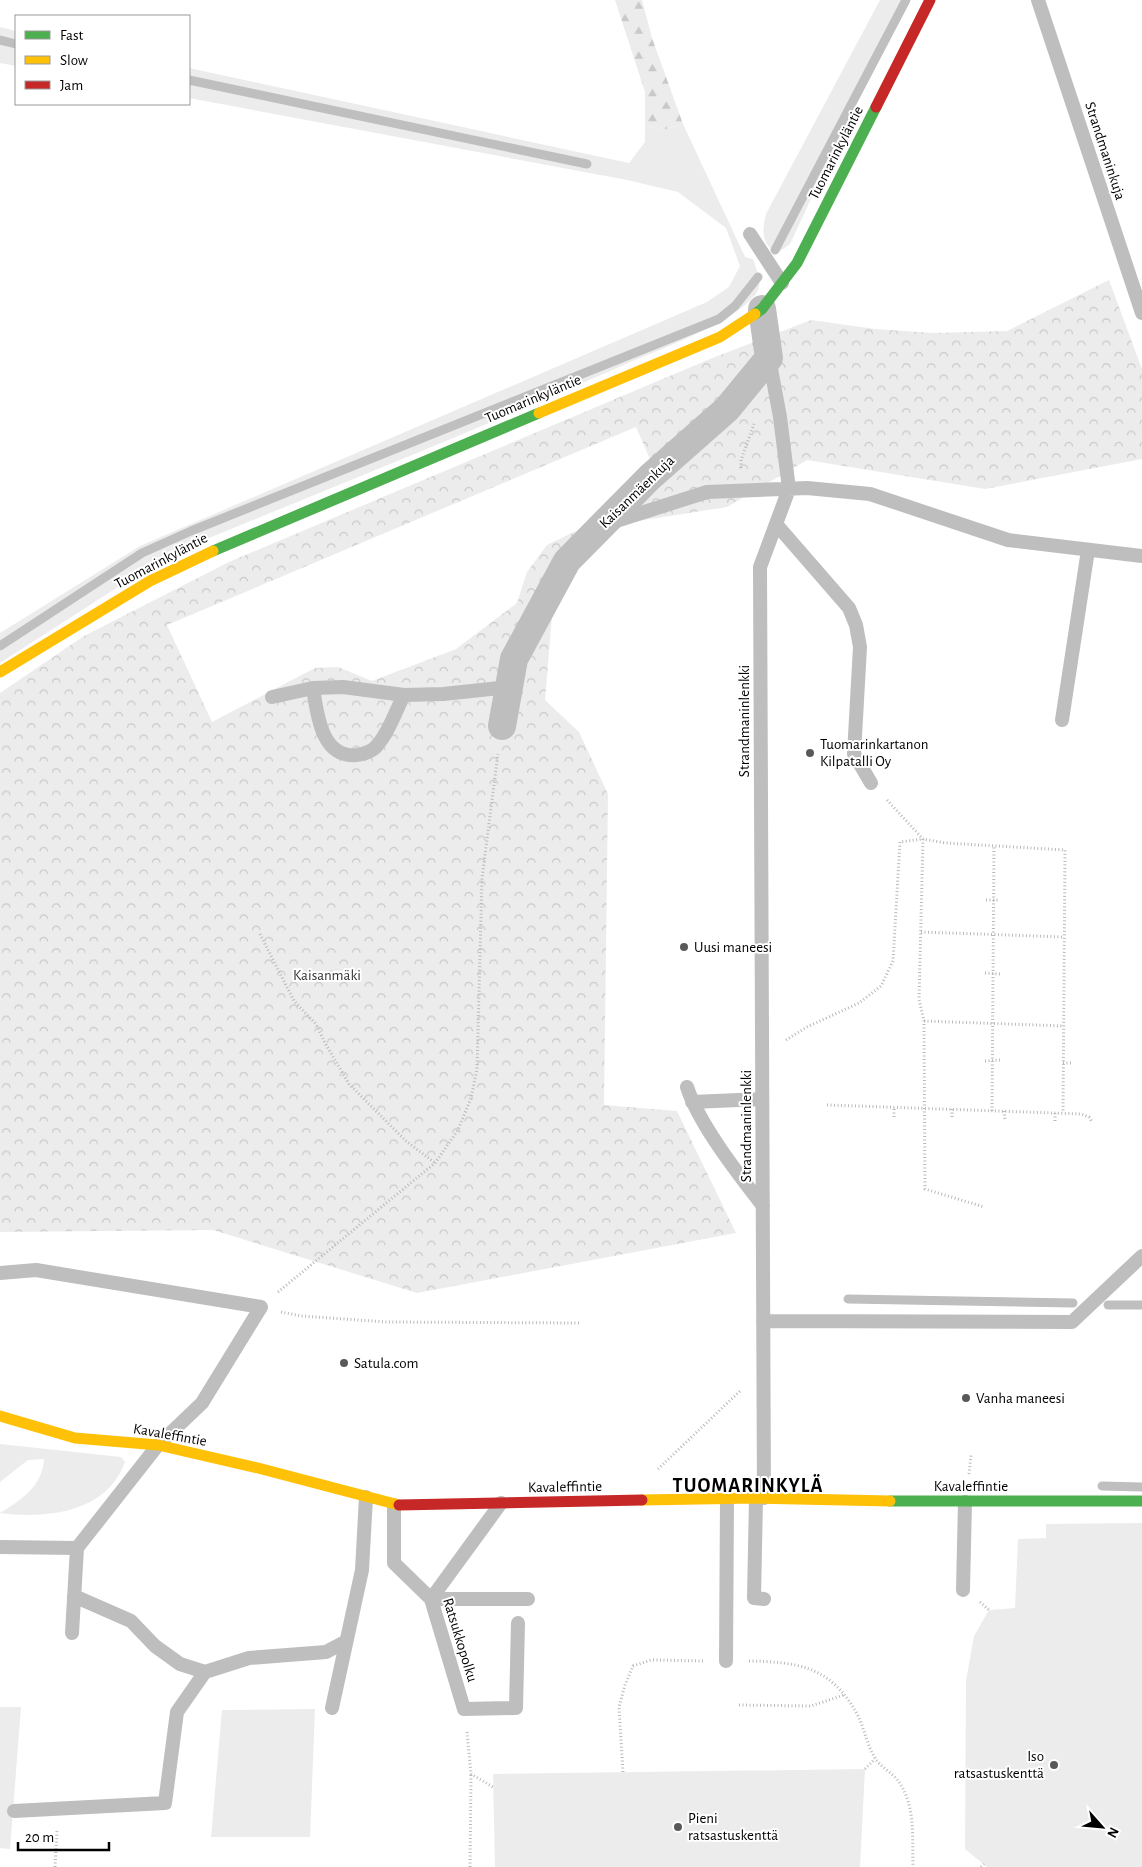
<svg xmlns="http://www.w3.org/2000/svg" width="1142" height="1867" font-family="'Alegreya Sans',sans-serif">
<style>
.grass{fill:#ececec}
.forest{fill:url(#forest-firs)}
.park{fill:url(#park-crowns);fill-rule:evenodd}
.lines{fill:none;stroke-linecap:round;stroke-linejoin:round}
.stream{stroke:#bfbfbf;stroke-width:9}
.path{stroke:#b9b9b9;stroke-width:3;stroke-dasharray:1 2.5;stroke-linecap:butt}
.lane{stroke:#bebebe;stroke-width:14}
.street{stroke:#bebebe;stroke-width:28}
.fast{stroke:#4caf50;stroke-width:11}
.slow{stroke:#ffc107;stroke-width:11}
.jam{stroke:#c62828;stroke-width:11}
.poi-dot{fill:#595959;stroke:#fff;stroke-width:2}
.labels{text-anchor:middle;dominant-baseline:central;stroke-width:4;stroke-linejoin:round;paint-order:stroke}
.street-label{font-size:15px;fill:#000;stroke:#fff}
.poi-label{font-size:15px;fill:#000;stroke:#fff;text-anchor:start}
.park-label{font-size:15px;fill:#333;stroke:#fff}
.district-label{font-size:20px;font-weight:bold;letter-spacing:1px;fill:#000;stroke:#fff}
</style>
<defs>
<pattern id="forest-firs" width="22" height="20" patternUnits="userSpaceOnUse" patternTransform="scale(1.25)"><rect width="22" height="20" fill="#ececec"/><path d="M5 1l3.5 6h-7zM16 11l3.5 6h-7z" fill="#c9c9c9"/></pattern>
<pattern id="park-crowns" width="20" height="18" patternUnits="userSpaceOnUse" patternTransform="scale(1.25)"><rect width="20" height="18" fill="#ececec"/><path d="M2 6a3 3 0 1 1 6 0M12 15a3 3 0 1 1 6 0" fill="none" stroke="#c9c9c9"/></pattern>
</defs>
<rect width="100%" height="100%" fill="#fff"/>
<!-- grass -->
<path class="grass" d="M880 0H910L842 133 790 244 778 253C761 246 762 230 766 214Z
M0 27 16 31V66L0 63Z
M189 68 629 163 645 142V125L662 130 683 124 745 257 753 259C757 272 764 284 755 295 730 325 662 348 626 364 482 428 335 486 190 546L149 567 0 663V633L140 546 707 302 729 287 740 266 726 228 678 192 627 180 189 98Z
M0 1444 121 1457 125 1462C107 1513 46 1519 0 1513 20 1501 43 1486 44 1459L28 1460 0 1482Z
M1142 1523V1867H987L965 1849 966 1681 974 1636 989 1610 1015 1608 1018 1539 1046 1538V1524Z
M0 1707H21L10 1849 0 1848Z
M315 1709 310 1837H211L222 1710Z
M865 1769 860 1867H495L493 1774Z"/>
<!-- forest -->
<path class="forest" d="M615 0H642L652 38 683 124 662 130 645 125V92Z"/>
<!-- park -->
<path class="park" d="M1109 280 1142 369V459L985 489 807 460 727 507 625 523 576 560 554 591 545 700 579 732 608 794 604 1105 677 1111 736 1233 417 1293 213 1230 0 1232V693L84 636 229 562 710 359 811 320 875 329 933 333 1007 331ZM636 427 650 459 597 521 547 545 527 572 517 603 456 649 372 681 338 667 315 668 212 722 167 625Z"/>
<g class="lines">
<!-- stream -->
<path class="stream" d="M0 40 16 44
M189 80 587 164
M775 250 906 0
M0 646 142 553 191 531 719 319 735 306 758 277
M848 1299 1073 1303
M1108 1305H1142
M1102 1486 1142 1487"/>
<!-- path -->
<path class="path" d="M741 468V460L754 424
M887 800 923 839 946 843 1065 850 1063 1113
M986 900H1000
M921 932 1064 937
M260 934 294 1001 316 1024 325 1043 349 1084 406 1141 435 1163
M985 973 1000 974
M924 1021 1064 1026
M786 1040 807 1027 859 1003 881 986 893 961 900 842 923 839 919 1000 924 1021 925 1189 984 1207
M985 1061 1000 1060
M1063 1063H1071
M827 1105 1081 1114 1089 1117 1092 1122
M952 1109V1119
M992 1111 994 846
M1004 1111 1005 1120
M894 1117V1107
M1055 1121V1113
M278 1292 435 1163 458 1130 471 1098 477 1069 482 878 498 754
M281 1312 301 1316 387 1322 579 1323
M658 1469 740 1391
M969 1474 971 1455
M980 1602 989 1610
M749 1661C797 1662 830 1666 856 1712 864 1726 866 1743 875 1758 880 1767 893 1773 899 1782 916 1807 912 1838 913 1867
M739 1705 811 1706 844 1695
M467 1732 471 1774 493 1787
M865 1769 875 1759
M623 1772 619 1707 625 1685 633 1666 651 1660 703 1661
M55 1867 57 1831
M470 1867 471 1774
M981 1867 984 1864"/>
<!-- lane -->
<path class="lane" d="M1038 0 1142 313
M750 234 782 283
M616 521 707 492 807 488 870 494 1008 540 1142 556
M776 524 849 608 856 625 860 647 854 754 871 783
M313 688C317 713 321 758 356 755 365 754 374 751 379 743 390 730 396 710 404 695
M272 697 313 688 343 687 404 695 443 694 509 687
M1062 720 1088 550
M687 1087C699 1124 738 1174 763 1206
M692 1102 762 1099
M0 1273 36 1270 261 1307 202 1403 158 1445 77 1548 0 1547
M763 1321 1072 1322 1142 1256
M756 1498 754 1598 764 1599
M764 1498 760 567 789 489 780 417 769 358
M394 1505V1563L431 1599 464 1709 516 1708 518 1623
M963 1590 965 1502
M74 1596 131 1621 155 1646 180 1664 205 1672 249 1658 326 1652 345 1642
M431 1599 501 1503
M431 1599H528
M72 1633 77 1548
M726 1661 727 1498
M332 1708 362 1570 366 1497
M14 1811 165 1803 177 1712 205 1672"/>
<!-- street -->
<path class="street" d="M502 726 514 659 567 561 650 477 727 409 769 358 762 309"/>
<!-- fast -->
<path class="fast" d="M755 314 762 309 797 263 876 107
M213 551 539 413
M890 1501H1142"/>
<!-- slow -->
<path class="slow" d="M539 413 720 337 755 314
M0 672 150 581 213 551
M0 1416 75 1438 158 1445 258 1468 399 1505
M642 1500 756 1498 890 1501"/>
<!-- jam -->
<path class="jam" d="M876 107 930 0
M399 1505 642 1500"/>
</g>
<!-- markers -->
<g class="poi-dot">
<circle cx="810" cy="753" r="5"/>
<circle cx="684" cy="947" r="5"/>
<circle cx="344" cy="1363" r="5"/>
<circle cx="966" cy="1398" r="5"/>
<circle cx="1054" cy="1765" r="5"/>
<circle cx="678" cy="1827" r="5"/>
</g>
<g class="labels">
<!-- street labels -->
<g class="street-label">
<text transform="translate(1105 151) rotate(72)">Strandmaninkuja</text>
<text transform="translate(836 153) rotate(-63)">Tuomarinkyläntie</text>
<text transform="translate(533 399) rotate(-23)">Tuomarinkyläntie</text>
<text transform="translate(637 492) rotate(-44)">Kaisanmäenkuja</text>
<text transform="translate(161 561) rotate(-28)">Tuomarinkyläntie</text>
<text transform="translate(744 721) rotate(-90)">Strandmaninlenkki</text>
<text transform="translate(746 1126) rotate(-90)">Strandmaninlenkki</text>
<text transform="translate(170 1435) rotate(10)">Kavaleffintie</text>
<text x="971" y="1486">Kavaleffintie</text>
<text transform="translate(565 1487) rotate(-1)">Kavaleffintie</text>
<text transform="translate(460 1640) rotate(73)">Ratsukkopolku</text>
</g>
<!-- poi labels -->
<g class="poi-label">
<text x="820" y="744">Tuomarinkartanon<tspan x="820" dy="17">Kilpatalli Oy</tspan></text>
<text x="694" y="947">Uusi maneesi</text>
<text x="354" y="1363">Satula.com</text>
<text x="976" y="1398">Vanha maneesi</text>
<text x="1044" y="1756" text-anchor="end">Iso<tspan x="1044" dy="17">ratsastuskenttä</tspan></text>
<text x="688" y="1818">Pieni<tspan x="688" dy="17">ratsastuskenttä</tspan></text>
</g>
<!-- park labels -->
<g class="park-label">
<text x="327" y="975">Kaisanmäki</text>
</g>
<!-- district labels -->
<g class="district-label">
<text x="748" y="1486">TUOMARINKYLÄ</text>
</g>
</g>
<!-- legend -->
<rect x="15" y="15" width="175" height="90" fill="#ffffff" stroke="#999999"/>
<rect x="25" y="31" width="25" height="8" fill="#4caf50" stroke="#999999"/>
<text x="60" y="40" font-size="15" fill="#000000">Fast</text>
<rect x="25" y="56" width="25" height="8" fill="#ffc107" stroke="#999999"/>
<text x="60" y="65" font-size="15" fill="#000000">Slow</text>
<rect x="25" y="81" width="25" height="8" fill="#c62828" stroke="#999999"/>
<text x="60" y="90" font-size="15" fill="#000000">Jam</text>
<!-- north arrow -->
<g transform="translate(1102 1827) rotate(117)" stroke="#ffffff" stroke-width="4" paint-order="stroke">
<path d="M0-4L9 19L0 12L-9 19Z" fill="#000000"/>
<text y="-8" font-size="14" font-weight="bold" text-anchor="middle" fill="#000000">N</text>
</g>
<!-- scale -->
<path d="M18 1842v8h91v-8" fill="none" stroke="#000000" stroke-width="2.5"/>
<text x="25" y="1842" font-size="15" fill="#000000" stroke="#ffffff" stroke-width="4" paint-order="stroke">20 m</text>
</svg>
